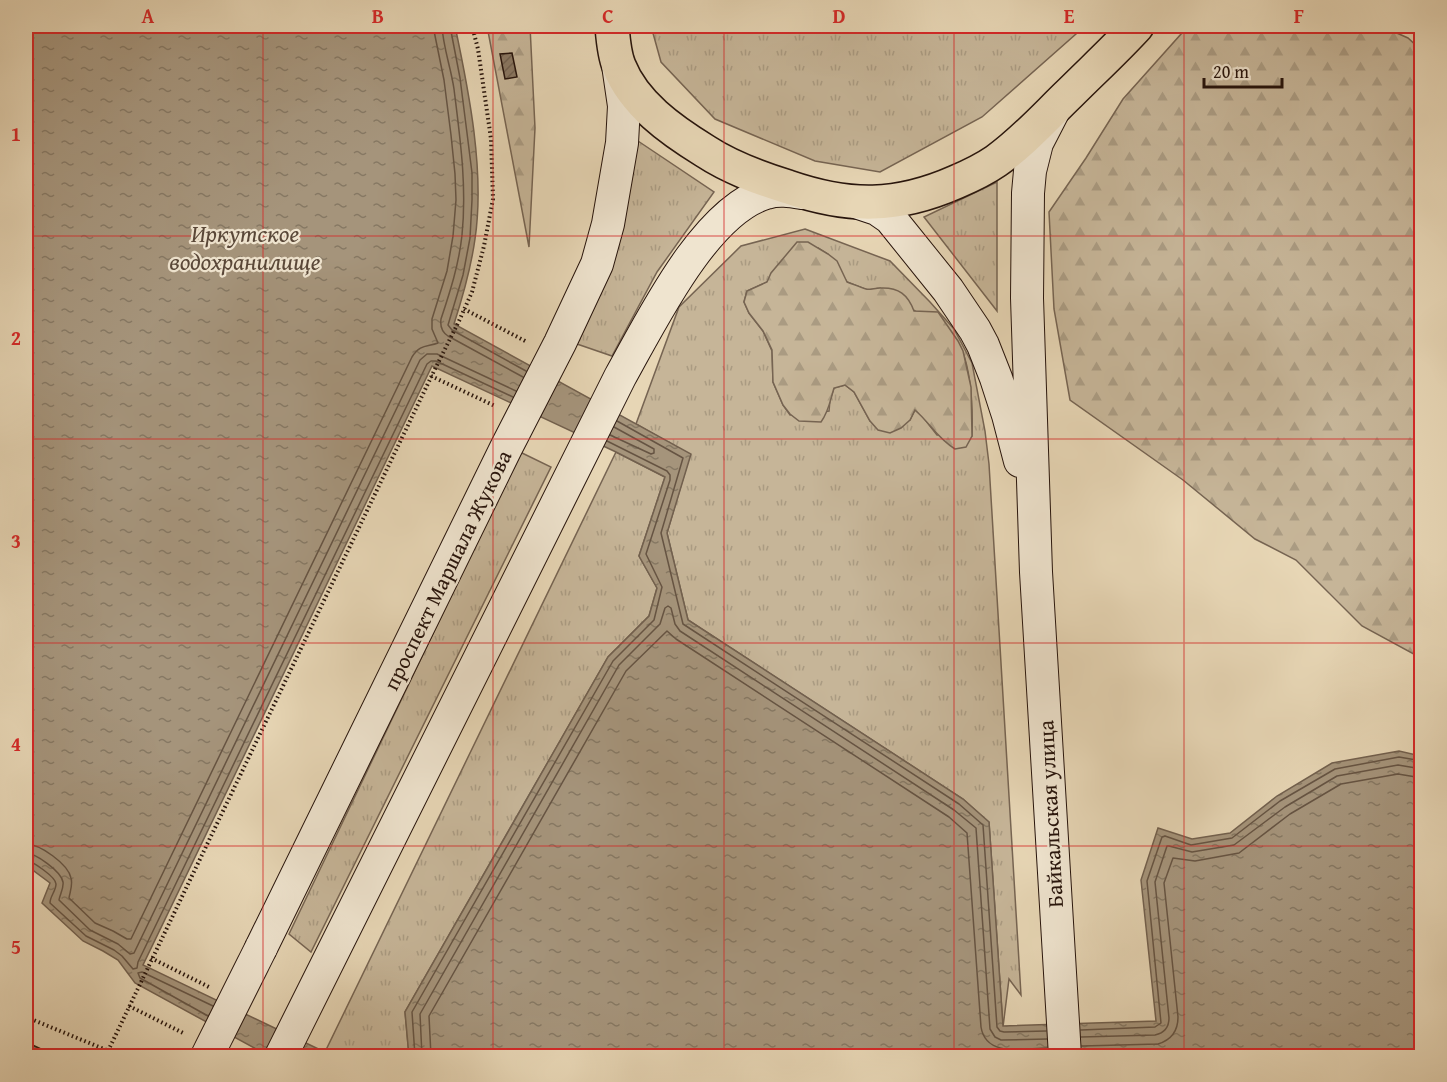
<svg xmlns="http://www.w3.org/2000/svg" width="1447" height="1082" font-family="'Gentium Book Plus',serif">
<style>
.grass{fill:url(#grass-tufts);stroke:#766452;stroke-width:1.5;fill-rule:evenodd}
.forest{fill:url(#forest-firs);stroke:#766452;stroke-width:1.5}
.water{fill:url(#water-ripples);stroke:#72604e;stroke-width:1.5}
.lines{fill:none;stroke-linecap:round;stroke-linejoin:round}
.shore{stroke:#665443;stroke-width:1.5}
.building{fill:url(#building-hatch);stroke:#26130b;stroke-width:1.5}
.secondary-casing{stroke:#26130b;stroke-width:34}
.primary-casing{stroke:#26130b;stroke-width:36}
.path{stroke:#26130b;stroke-width:4;stroke-dasharray:1.5 3;stroke-linecap:butt}
.secondary{stroke:#efe4cf;stroke-width:32}
.primary{stroke:#e7d6b5;stroke-width:33}
.secondary-bridge-casing{stroke:#26130b;stroke-width:34;stroke-linecap:butt}
.secondary-bridge{stroke:#efe4cf;stroke-width:32}
.grid{fill:none;stroke:#d62828;stroke-width:1.5;stroke-opacity:0.55}
.labels{text-anchor:middle;dominant-baseline:central;stroke-width:4.5;stroke-linejoin:round;paint-order:stroke}
.street-label{font-size:22px;fill:#26130b;stroke:#efe4cf}
.water-label{font-size:24px;font-style:italic;fill:#594738;stroke:#efe4cf}
.neatline{fill:none;stroke:#d62828;stroke-width:2}
.grid-label{font-size:20px;text-anchor:middle;font-weight:bold;fill:#d62828}
</style>
<defs>
<pattern id="grass-tufts" width="24" height="20" patternUnits="userSpaceOnUse" patternTransform="scale(1.5)"><rect width="24" height="20" fill="#c6b598"/><path d="M3 7l-1-3M5 7V3M7 7l1-3M15 17l-1-3M17 17v-4M19 17l1-3" fill="none" stroke="#aa9b82"/></pattern>
<pattern id="forest-firs" width="22" height="20" patternUnits="userSpaceOnUse" patternTransform="scale(1.5)"><rect width="22" height="20" fill="#c6b598"/><path d="M5 1l3.5 6h-7zM16 11l3.5 6h-7z" fill="#aa9b82"/></pattern>
<pattern id="water-ripples" width="26" height="14" patternUnits="userSpaceOnUse" patternTransform="scale(1.5)"><rect width="26" height="14" fill="#a5947b"/><path d="M2 4q2-2 4 0t4 0M15 11q2-2 4 0t4 0" fill="none" stroke="#867863"/></pattern>
<pattern id="building-hatch" width="6" height="6" patternUnits="userSpaceOnUse" patternTransform="scale(1.5)"><rect width="6" height="6" fill="#8a7863"/><path d="M-1 1l2-2M0 6l6-6M5 7l2-2" fill="none" stroke="#716150"/></pattern>
</defs>
<rect width="100%" height="100%" fill="#e7d6b5"/>
<filter id="stains"><feTurbulence type="fractalNoise" baseFrequency=".00333" numOctaves="4"/><feColorMatrix values="0 0 0 0 .2 0 0 0 0 .09 0 0 0 0 .02 0 0 0 .5 -.17"/></filter>
<radialGradient id="worn" r=".72"><stop offset=".6" stop-color="#630" stop-opacity="0"/><stop offset="1" stop-color="#630" stop-opacity=".3"/></radialGradient>
<!-- grass -->
<path class="grass" d="M651 26H1085L982 117 880 172 815 161 715 119 661 62Z
M635 139 714 192 657 272 612 356 577 344 606 282 622 228Z
M997 182V311L924 217Z
M805 229 890 261 930 302 954 329 972 363 985 431 989 464 1021 995 1009 979 1003 1027 989 822 963 799 688 620 667 533 690 455 636 424 679 307 741 246ZM818 248 828 254 847 282 868 290 880 288C891 296 903 304 915 311 926 318 941 324 951 333 972 353 973 409 972 436L937 435 923 417 915 410 910 420 870 421 854 392 845 385 834 388 830 400 829 411 790 415 783 405 773 382 772 351 763 331 749 313 744 302 747 291 767 282Z
M520 452 551 467 311 952 289 934Z
M616 452 665 477 639 556 657 588 649 616 608 657 405 1012 409 1056H333L325 1052Z"/>
<!-- forest -->
<path class="forest" d="M487 26H530L535 128 529 247Z
M1202 26H1381L1408 38 1421 50V658L1362 626 1296 560 1255 539 1183 480 1070 400 1054 309 1049 212 1086 158 1123 99 1182 33Z
M797 242H808L828 254 837 261 847 282C853 284 859 287 866 289 870 290 875 288 880 288 899 287 908 295 914 311L938 312 958 341 963 351 971 387 972 436 966 447 955 449C937 438 930 423 915 410L910 420 901 428 890 433 878 430 870 421 854 392 845 385 834 388C830 401 829 411 821 422L799 421 790 414 783 405 773 382 772 350 763 331 749 313 744 302 747 291 767 282 771 273Z"/>
<!-- water -->
<path class="water" d="M26 26H455C469 92 485 172 475 239 471 268 463 296 454 324L691 454 667 533 688 620 963 799 989 822 1003 1026 1156 1021 1141 880 1158 828 1192 839 1230 833 1277 796 1332 763 1399 751 1421 756V1056H409L405 1012 608 657 649 616 657 588 639 556 665 477 616 452 432 366 143 965 333 1056H269L135 983 118 960 103 951 83 941 42 903 50 883 26 865Z"/>
<g class="lines">
<!-- shore -->
<path class="shore" d="M442 26C443 47 451 68 454 89 460 138 467 185 462 235 459 264 450 292 441 319 440 326 442 332 448 336L523 377
M450 26 460 78 467 133 472 173V200L470 238 463 275 448 325 452 330 526 371
M617 421 683 458 661 533 683 624 959 804 983 825 997 1027 1000 1031 1004 1032 1046 1031
M610 435 651 454 654 453V449L614 427
M26 844C40 844 68 864 71 878 73 885 70 892 69 898L95 923 113 931 127 939H131L412 357C420 344 427 347 438 343L432 329V319L447 271 453 236 456 200 455 174 451 135 444 80 433 26
M26 853C35 853 61 871 63 882 64 888 60 894 59 900L90 930 118 944 130 954 134 953 420 360 427 354H437L516 391
M26 860C32 861 56 877 56 884 56 891 50 896 50 903L86 936 114 950 122 956 133 969 137 968 138 962 427 364 431 361H436L513 397
M208 1016 140 978 138 973 142 972 213 1006
M1081 1030 1155 1027 1161 1023 1147 881 1162 837 1165 836 1191 845 1232 838 1280 801 1335 769 1399 757 1422 761
M1081 1037 1155 1035C1164 1033 1169 1027 1169 1018L1155 882 1167 846H1169L1192 852 1234 845 1285 807 1337 776 1398 765 1422 769
M1082 1046 1158 1044C1171 1040 1178 1031 1178 1017L1164 883 1173 858 1195 861 1239 853 1290 814 1341 784 1398 774 1422 778
M415 1056 412 1012 613 661 654 620 662 587 646 554 670 480V475L667 471 607 441
M422 1056 420 1014 619 665 660 624 665 608 668 606 671 608 675 624 680 631 954 810 976 828 990 1029 995 1037 1001 1040 1047 1039
M431 1056 429 1016 626 671 667 631 676 639 949 817 967 833 981 1027C986 1058 1024 1048 1047 1048"/>
</g>
<!-- building -->
<path class="building" d="M512 53 517 77 505 79 500 54Z
M26 1042 56 1056H26Z"/>
<g class="lines">
<defs>
<path id="secondary" d="M1053 112 1037 143 1030 171 1028 193 1027 298 1036 572 1065 1056
M856 202 877 209 890 218 948 290 975 330 983 345 996 378 1008 415 1020 461
M261 948 506 448 560 343 597 264 608 224 622 143 624 106 618 65
M281 1056 620 377C650 324 704 211 766 193 778 189 790 191 802 193"/>
<path id="primary" d="M612 26C613 38 614 54 619 66 634 104 671 130 705 151 731 168 759 178 788 187 849 208 897 208 956 182 970 176 983 170 996 161 1023 142 1046 116 1070 93 1092 71 1116 49 1137 26"/>
</defs>
<!-- secondary casing -->
<use href="#secondary" class="secondary-casing"/>
<!-- primary casing -->
<use href="#primary" class="primary-casing"/>
<!-- path -->
<path class="path" d="M464 309 527 342
M431 376 495 406
M151 958 211 988
M129 1006 185 1034
M26 1017 121 1056
M108 1051 434 371 459 321 472 292 484 246 493 199 491 139 478 49 472 26"/>
<!-- secondary -->
<use href="#secondary" class="secondary"/>
<!-- primary -->
<use href="#primary" class="primary"/>
<defs>
<path id="secondary-bridge" d="M207 1056 261 948"/>
</defs>
<!-- secondary-bridge casing -->
<use href="#secondary-bridge" class="secondary-bridge-casing"/>
<!-- secondary-bridge -->
<use href="#secondary-bridge" class="secondary-bridge"/>
</g>
<!-- grid -->
<path class="grid" d="M263 26V1056M493 26V1056M724 26V1056M954 26V1056M1184 26V1056M26 236H1422M26 439H1422M26 643H1422M26 846H1422"/>
<g class="labels">
<!-- street labels -->
<g class="street-label">
<text transform="translate(447 570) rotate(-64)">проспект Маршала Жукова</text>
<text transform="translate(1050 814) rotate(-93)">Байкальская улица</text>
</g>
<!-- water labels -->
<g class="water-label">
<text x="245" y="233">Иркутское<tspan x="245" dy="28">водохранилище</tspan></text>
</g>
</g>
<!-- margin -->
<rect width="1447" height="1082" fill="none" stroke="#e7d6b5" stroke-width="66"/>
<!-- scale -->
<path d="M1204 78v9h78v-9" fill="none" stroke="#26130b" stroke-width="3"/>
<text x="1213" y="78" font-size="18" fill="#26130b" stroke="#efe4cf" stroke-width="4.5" paint-order="stroke">20 m</text>
<rect x="33" y="33" width="1381" height="1016" class="neatline"/>
<g class="grid-label">
<text x="148" y="23">A</text>
<text x="378" y="23">B</text>
<text x="608" y="23">C</text>
<text x="839" y="23">D</text>
<text x="1069" y="23">E</text>
<text x="1299" y="23">F</text>
<text x="16" y="141">1</text>
<text x="16" y="345">2</text>
<text x="16" y="548">3</text>
<text x="16" y="751">4</text>
<text x="16" y="954">5</text>
</g>
<rect width="100%" height="100%" filter="url(#stains)"/>
<rect width="100%" height="100%" fill="url(#worn)"/>
</svg>
